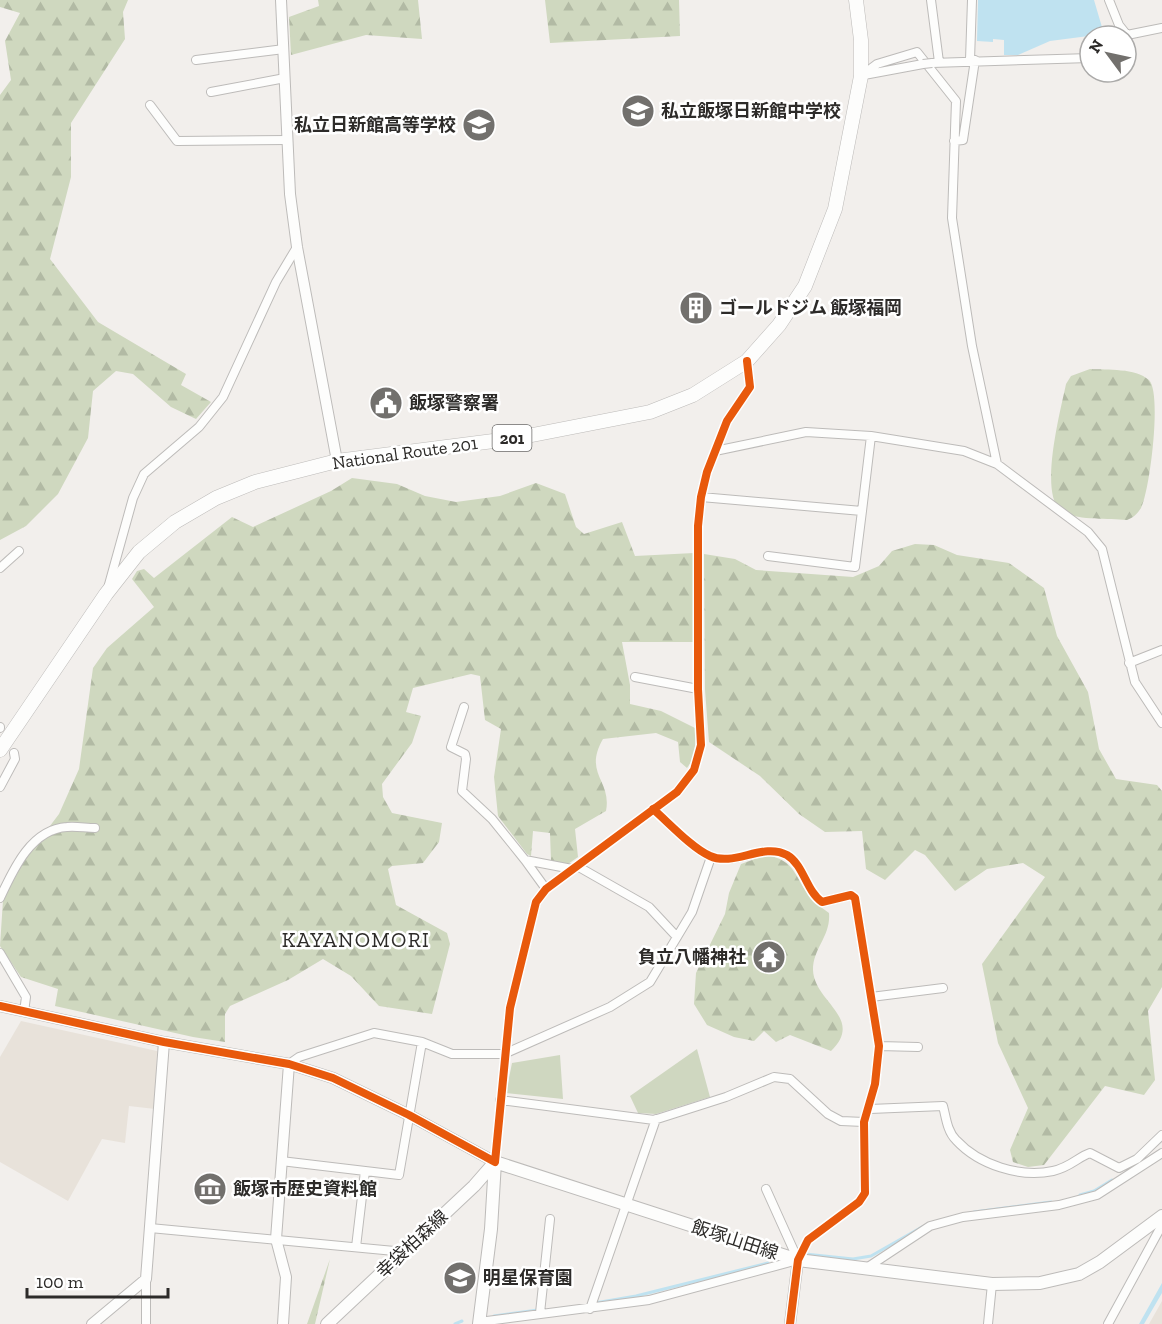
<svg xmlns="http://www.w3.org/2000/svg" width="1162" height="1324" font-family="'Zilla Slab','Noto Sans JP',serif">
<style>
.built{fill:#e8e2da}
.green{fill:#cfd7c0}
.forest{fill:url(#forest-firs)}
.water{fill:#bfe2f0}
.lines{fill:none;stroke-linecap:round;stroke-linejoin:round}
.stream{stroke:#bfe2f0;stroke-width:3}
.minor-casing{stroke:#bdbbb9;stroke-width:10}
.tertiary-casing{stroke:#bdbbb9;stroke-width:12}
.secondary-casing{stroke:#bdbbb9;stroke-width:14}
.trunk-casing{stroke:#bdbbb9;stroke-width:15}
.minor{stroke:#fdfdfc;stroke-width:8}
.tertiary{stroke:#fdfdfc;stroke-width:10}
.secondary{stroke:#fdfdfc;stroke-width:12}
.trunk{stroke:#fdfdfc;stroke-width:14}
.minor-bridge-casing{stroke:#bdbbb9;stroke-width:10;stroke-linecap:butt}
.minor-bridge{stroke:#fdfdfc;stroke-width:8}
.cycleway-casing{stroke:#fff;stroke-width:11}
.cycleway{stroke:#e8590c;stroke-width:8}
.labels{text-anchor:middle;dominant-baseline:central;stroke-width:5;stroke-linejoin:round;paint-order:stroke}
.shield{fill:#fff;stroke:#6c6b69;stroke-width:1.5}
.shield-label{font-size:16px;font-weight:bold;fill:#2d2b29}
.poi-label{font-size:18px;font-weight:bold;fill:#2d2b29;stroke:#fff;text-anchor:start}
.street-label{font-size:18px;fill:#2d2b29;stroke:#fff}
.quarter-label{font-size:21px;letter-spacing:1.5px;fill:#2d2b29;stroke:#fff}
</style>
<defs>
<pattern id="forest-firs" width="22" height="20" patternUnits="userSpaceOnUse" patternTransform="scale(1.5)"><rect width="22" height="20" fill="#cfd8bf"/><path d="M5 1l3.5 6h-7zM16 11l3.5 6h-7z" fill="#b2baa4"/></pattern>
</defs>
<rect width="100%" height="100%" fill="#f2efec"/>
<!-- built -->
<path class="built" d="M21 1021 157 1051 155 1109 129 1106 125 1143 102 1139 68 1201 0 1162V1057Z
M1162 1301V1324H1149Z"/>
<!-- green -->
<path class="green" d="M697 1049 710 1097 656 1114 638 1113 630 1096Z
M560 1055 563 1099 506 1093 512 1063Z"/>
<!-- forest -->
<path class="forest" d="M0 0H128L123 12 125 39 71 123V177L50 259 98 322 186 374 181 385 211 402 196 419 171 407 133 374 116 371 93 391 88 438 58 494 26 526 0 540V95L11 80 5 41 20 13 0 7Z
M318 0H418L422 39 366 35 291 55 289 17 319 6Z
M545 0H679L680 36 550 43Z
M1090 369C1108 370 1135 368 1149 380 1162 393 1150 490 1141 508 1138 513 1133 518 1127 520 1108 518 1081 521 1063 512 1037 498 1061 409 1066 384L1071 376Z
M352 478 397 484 425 496 456 502 500 496 536 483 565 494 576 527 584 534 622 522 635 556 694 553V642H622L630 685V704L661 711 695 728C696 743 696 756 687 768L680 762 678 742 656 733 603 739C583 774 612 780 606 811L575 829 578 857 568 864 551 861 550 833 533 831 531 856 527 854 498 816 494 777 501 729 485 720 480 676 471 674 413 688 406 712 421 716 412 743 382 784 383 797 392 813 442 823 439 842 423 863 392 866 388 869 396 905 447 933 450 944 432 1014 379 1006 351 976 323 959 288 980 230 1006 225 1014V1042L193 1037 55 1006 58 989 21 977 0 946 3 900 25 859 59 814 79 769 93 668 107 648 154 607 132 579 137 571 144 569 154 578 232 517 253 527 331 491Z
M915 544 934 545 957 555 1009 563 1044 588 1057 636 1088 692 1099 749 1116 779 1157 785 1162 791V987L1148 1011 1155 1080 1144 1095 1105 1086 1044 1165 1028 1167 1013 1162 1010 1150 1028 1108 998 1043 982 964 1045 877 1023 863 987 869 955 891 925 855 915 850 885 880 866 869 862 831 825 832 799 814 760 776 709 742 705 690 704 554 735 559 756 570 853 577 879 566 892 551Z
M766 855C796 860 794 877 811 898 815 904 823 908 829 913 831 936 813 948 813 970 814 1002 865 1018 831 1051L790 1035 776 1042 764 1031 754 1041 734 1037 707 1025 694 1004 696 973 725 914 729 893 741 864Z
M330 1259 315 1324H307Z"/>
<!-- water -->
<path class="water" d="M978 0H1094L1104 34 1050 41 1018 55H1004V40L993 39V42L977 41Z
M1162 1283V1293L1144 1324H1139Z"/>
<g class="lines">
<!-- stream -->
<path class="stream" d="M1080 1195 1094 1191 1112 1180
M974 1212 1051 1202
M805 1254 853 1259 871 1256 922 1227
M595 1303 636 1296 768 1263
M494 1316 538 1310
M455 1324 462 1321"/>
<defs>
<path id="minor" d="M931 0 939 62
M1109 0 1119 25 1127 35 1162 28
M196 60 284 49
M970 60 972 0
M932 63 1090 58
M864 75 923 64
M861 76 877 64 917 52 956 101 952 218 972 346 997 464
M211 92 285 78
M150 105 177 141 288 140
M954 141 963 140 975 60
M715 451 806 432 871 436 964 451 997 464 1088 532 1102 549 1135 682 1162 723
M701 497 862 511 871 436
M768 556 855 567 862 511
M0 568 19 551
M108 588 133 498 144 474 199 427 223 397 276 282 297 247
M1129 663 1162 650
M635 677 698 689
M464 707 451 747 465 754 466 759 462 791 492 819 525 860 572 869
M0 727V728
M0 787 15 759 14 753
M525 860 546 889
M577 866 649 907 677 937
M0 898C13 870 31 829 67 827 76 826 86 828 95 828
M0 953 26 997 24 1012
M871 997 943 988
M879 1046 918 1047
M289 1064 299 1057 374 1033 422 1042 452 1054H504L610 1007 650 982 692 912 711 857
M500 1100 654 1120 726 1097 774 1077 790 1079 828 1114 841 1121 864 1122
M870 1109 943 1106C946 1117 947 1131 956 1140 979 1165 1020 1178 1053 1171 1071 1167 1078 1157 1090 1153L1119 1168 1137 1159 1162 1135
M281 1161 399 1175 422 1042
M495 1162 510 1008 536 902 546 889 677 792 694 770 701 745 698 689V526L701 497 707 472 727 421 750 387 747 361
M766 1189 798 1260
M150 1228 405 1252
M356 1247 365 1171
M868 1267 930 1226 963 1217 1059 1205 1097 1195 1162 1153
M590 1309 656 1119
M540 1313 550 1219
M479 1322 649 1300 798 1260 808 1240 859 1202 865 1193 864 1122 875 1084 879 1046 855 898 851 895 822 902C806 891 804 865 787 855 763 842 734 867 710 856 692 848 669 823 653 809
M146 1324V1279
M988 1324 992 1284
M1108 1324 1162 1225"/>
<path id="tertiary" d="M281 0 290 194 297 247 337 461
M0 1006 164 1042 289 1064 333 1078 409 1115 495 1162
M92 1324 146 1279 164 1042
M283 1324 286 1277 276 1239 289 1064
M790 1324 798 1260"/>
<path id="secondary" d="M495 1162 798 1260 992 1284 1040 1283 1079 1274 1100 1262 1162 1216
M327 1324 474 1186 495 1162
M479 1324 491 1229 495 1162"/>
<path id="trunk" d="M0 750 106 594 139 552 175 522 216 498 255 482 337 461 517 438 650 412 693 395 747 361 779 325 805 286 835 209 861 76V40L856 0"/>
</defs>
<!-- minor casing -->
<use href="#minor" class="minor-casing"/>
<!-- tertiary casing -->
<use href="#tertiary" class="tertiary-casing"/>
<!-- secondary casing -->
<use href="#secondary" class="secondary-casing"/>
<!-- trunk casing -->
<use href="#trunk" class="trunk-casing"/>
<!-- minor -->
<use href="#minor" class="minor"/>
<!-- tertiary -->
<use href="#tertiary" class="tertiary"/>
<!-- secondary -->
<use href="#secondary" class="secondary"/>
<!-- trunk -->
<use href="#trunk" class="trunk"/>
<defs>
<path id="minor-bridge" d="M923 64 932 63"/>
</defs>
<!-- minor-bridge casing -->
<use href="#minor-bridge" class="minor-bridge-casing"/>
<!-- minor-bridge -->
<use href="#minor-bridge" class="minor-bridge"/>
<defs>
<path id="cycleway" d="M653 809C669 823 692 848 710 856 734 867 763 842 787 855 804 865 806 891 822 902L851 895 855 898 879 1046 875 1084 864 1122 865 1193 859 1202 808 1240 798 1260 790 1324
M0 1006 164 1042 289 1064 333 1078 409 1115 495 1162 510 1008 536 902 546 889 677 792 694 770 701 745 698 689V526L701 497 707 472 727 421 750 387 747 361"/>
</defs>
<!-- cycleway casing -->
<use href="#cycleway" class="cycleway-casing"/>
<!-- cycleway -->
<use href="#cycleway" class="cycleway"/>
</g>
<!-- icons -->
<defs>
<symbol id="school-disc" viewBox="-11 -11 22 22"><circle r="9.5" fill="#72706d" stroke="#fff"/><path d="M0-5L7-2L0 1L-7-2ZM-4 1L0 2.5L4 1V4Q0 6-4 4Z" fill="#fff"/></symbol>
<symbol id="building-disc" viewBox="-11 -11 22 22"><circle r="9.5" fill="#72706d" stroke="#fff"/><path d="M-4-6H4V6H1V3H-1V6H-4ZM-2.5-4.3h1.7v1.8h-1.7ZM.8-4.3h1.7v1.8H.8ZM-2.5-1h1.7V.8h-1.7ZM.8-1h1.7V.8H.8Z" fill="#fff"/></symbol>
<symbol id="civic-disc" viewBox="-11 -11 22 22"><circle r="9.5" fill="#72706d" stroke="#fff"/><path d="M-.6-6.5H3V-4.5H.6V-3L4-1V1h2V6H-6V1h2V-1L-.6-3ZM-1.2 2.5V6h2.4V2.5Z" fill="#fff"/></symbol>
<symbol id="temple-disc" viewBox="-11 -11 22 22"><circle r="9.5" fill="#72706d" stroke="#fff"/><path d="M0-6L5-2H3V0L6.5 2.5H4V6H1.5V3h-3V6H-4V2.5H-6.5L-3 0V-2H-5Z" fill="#fff"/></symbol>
<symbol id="museum-disc" viewBox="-11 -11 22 22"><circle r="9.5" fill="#72706d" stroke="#fff"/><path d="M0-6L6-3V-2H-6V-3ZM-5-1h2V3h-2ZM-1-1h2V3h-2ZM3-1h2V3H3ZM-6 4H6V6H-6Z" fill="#fff"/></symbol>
</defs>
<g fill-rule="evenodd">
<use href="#school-disc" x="619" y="92" width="38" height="38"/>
<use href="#school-disc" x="460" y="106" width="38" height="38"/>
<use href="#building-disc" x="677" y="289" width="38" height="38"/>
<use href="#civic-disc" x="367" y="384" width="38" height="38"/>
<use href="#temple-disc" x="750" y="938" width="38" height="38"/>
<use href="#museum-disc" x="191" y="1170" width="38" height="38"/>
<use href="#school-disc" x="441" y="1259" width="38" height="38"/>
</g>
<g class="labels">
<!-- shield labels -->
<rect class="shield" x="492.5" y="425" width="39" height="26" rx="4.5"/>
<g class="shield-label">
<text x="512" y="438">201</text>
</g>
<!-- poi labels -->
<g class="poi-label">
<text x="661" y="111">私立飯塚日新館中学校</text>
<text x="456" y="125" text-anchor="end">私立日新館高等学校</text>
<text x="719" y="308">ゴールドジム 飯塚福岡</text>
<text x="409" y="403">飯塚警察署</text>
<text x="746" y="957" text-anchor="end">負立八幡神社</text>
<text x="233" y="1189">飯塚市歴史資料館</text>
<text x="483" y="1278">明星保育園</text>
</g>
<!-- street labels -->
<g class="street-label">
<text transform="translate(405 453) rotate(-8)">National Route 201</text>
<text transform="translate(735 1240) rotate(18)">飯塚山田線</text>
<text transform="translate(412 1244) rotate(-43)">幸袋柏森線</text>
</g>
<!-- quarter labels -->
<g class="quarter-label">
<text x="356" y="939">KAYANOMORI</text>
</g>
</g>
<!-- north arrow -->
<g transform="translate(1108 54) rotate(303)"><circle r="28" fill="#ffffff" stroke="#abaaa9" stroke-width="1.5"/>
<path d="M0-4.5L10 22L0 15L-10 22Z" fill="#72706d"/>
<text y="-9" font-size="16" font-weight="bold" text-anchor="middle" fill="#2d2b29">N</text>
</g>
<!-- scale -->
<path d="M27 1288v9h141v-9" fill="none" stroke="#2d2b29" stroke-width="3"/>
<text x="36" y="1288" font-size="18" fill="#2d2b29" stroke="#ffffff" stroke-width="4.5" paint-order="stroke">100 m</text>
</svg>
